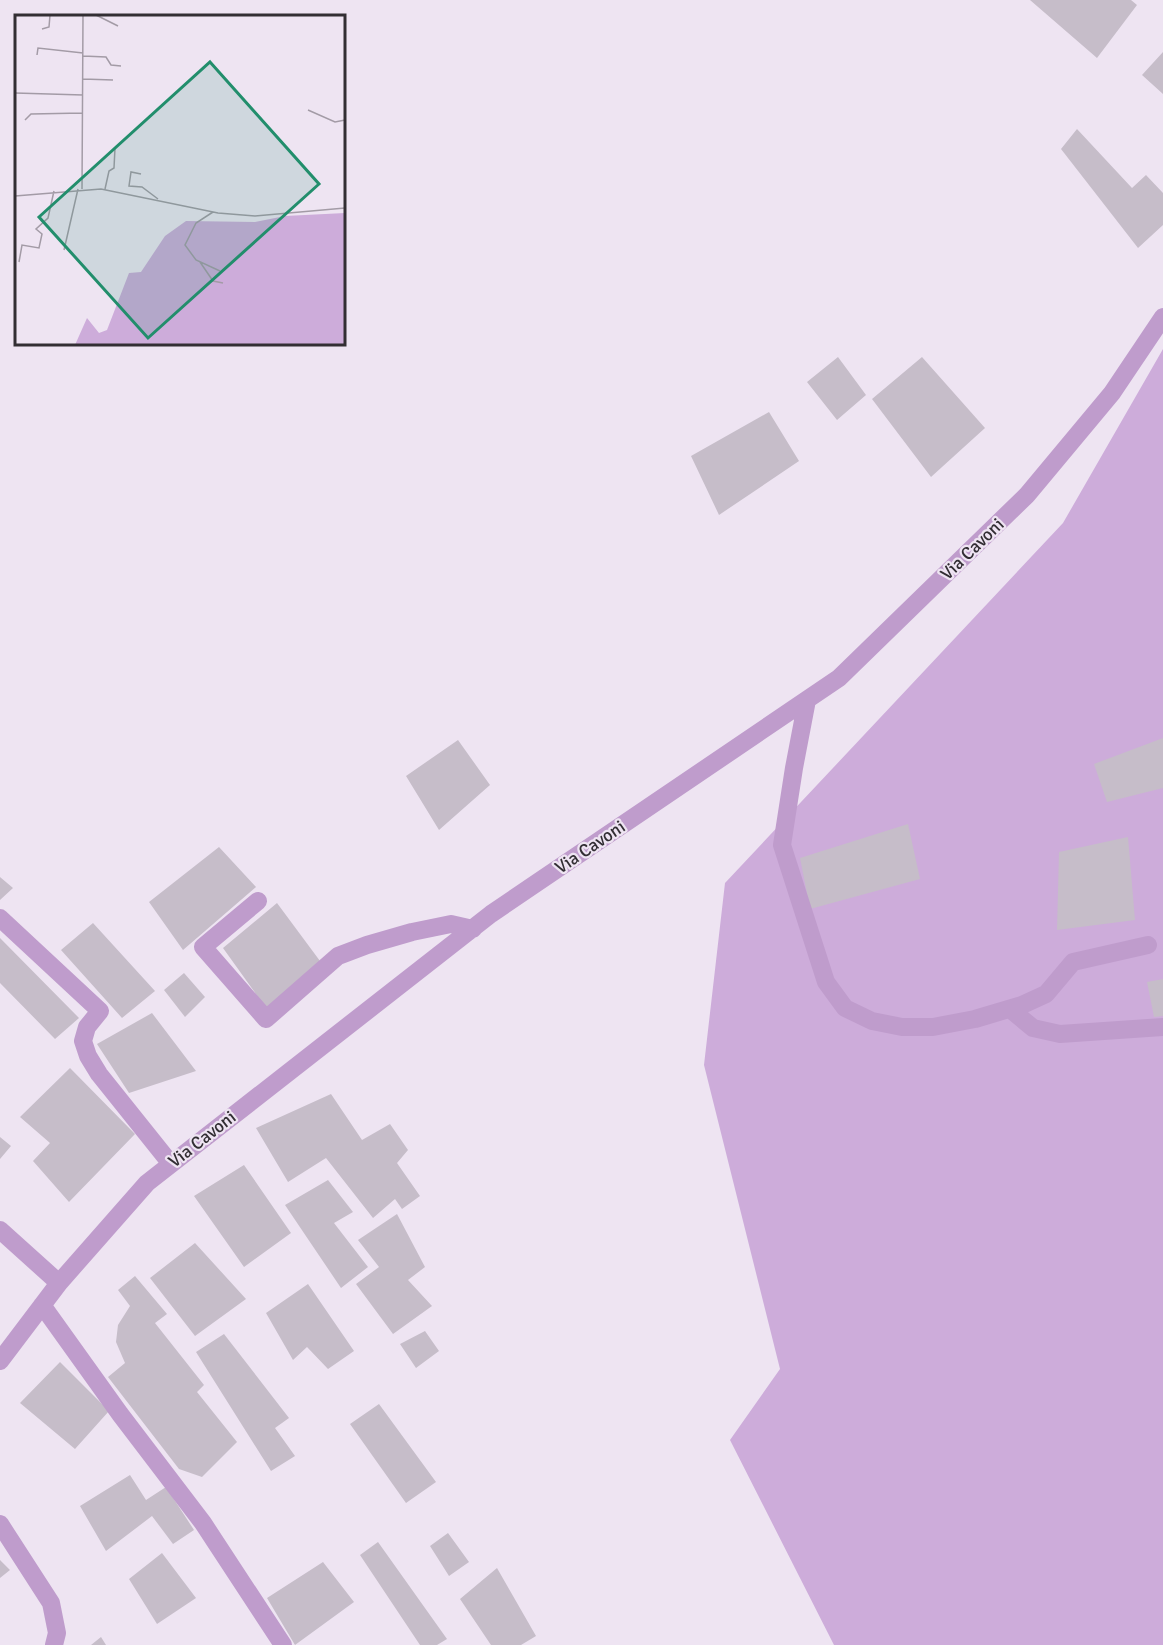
<svg xmlns="http://www.w3.org/2000/svg" width="1163" height="1645" font-family="Signika,sans-serif">
<style>
.green{fill:#cdacda}
.building{fill:#c6bdc9}
.lines{fill:none;stroke-linecap:round;stroke-linejoin:round}
.minor{stroke:#bf9ccc;stroke-width:18}
.labels{text-anchor:middle;dominant-baseline:central;stroke-width:4.5;stroke-linejoin:round;paint-order:stroke}
.street-label{font-size:18px;fill:#322e33;stroke:#eee4f2}
.inset-road{fill:none;stroke:#a39ba6;stroke-width:1.5}
.view{fill:#228e6c;fill-opacity:0.15;stroke:#228e6c;stroke-width:3}
.inset-edge{fill:none;stroke:#322e33;stroke-width:3}
</style>
<rect width="100%" height="100%" fill="#eee4f2"/>
<!-- green -->
<path class="green" d="M1163 349V1645H834L730 1440 780 1369 704 1065 725 883 1063 523Z"/>
<!-- building -->
<path class="building" d="M1030 0H1131L1137 5 1097 58Z
M1163 52V94L1142 75Z
M1077 129 1132 188 1146 175 1163 193V225L1138 248 1061 149Z
M838 357 866 395 837 420 807 382Z
M922 357 985 428 931 477 872 399Z
M769 412 799 461 719 515 691 456Z
M1163 738V788L1107 802 1094 764Z
M458 740 490 785 439 830 406 776Z
M908 824 920 879 810 909 800 858Z
M1128 837 1135 920 1057 930 1059 852Z
M219 847 256 887 183 950 149 902Z
M0 877 13 888 0 900Z
M277 903 320 961 266 1008 223 948Z
M93 923 155 991 122 1018 61 950Z
M0 938 79 1018 55 1039 0 983Z
M184 973 205 997 185 1017 164 990Z
M1163 979V1016L1154 1017 1147 982Z
M152 1013 196 1071 129 1093 97 1044Z
M70 1068 135 1134 69 1202 33 1161 50 1143 20 1117Z
M331 1094 362 1140 390 1124 408 1150 397 1163 420 1196 402 1209 395 1199 373 1218 326 1158 288 1182 256 1128Z
M0 1137 11 1146 0 1159Z
M244 1165 291 1233 244 1267 194 1196Z
M328 1180 353 1212 334 1223 368 1267 341 1288 285 1205Z
M397 1214 425 1267 408 1280 432 1306 393 1334 356 1284 379 1267 358 1240Z
M195 1243 246 1299 195 1336 150 1278Z
M135 1276 167 1314 155 1323 204 1385 197 1392 237 1442 202 1477 179 1469 108 1377 125 1363 116 1342 118 1325 130 1306 118 1290Z
M308 1284 354 1351 328 1369 307 1347 293 1360 266 1313Z
M425 1331 439 1351 416 1368 400 1344Z
M224 1334 289 1418 275 1428 295 1456 271 1471 196 1352Z
M60 1362 109 1411 75 1449 20 1403Z
M379 1404 436 1482 406 1503 350 1424Z
M130 1475 146 1500 166 1487 194 1530 173 1544 152 1516 106 1551 80 1506Z
M448 1533 469 1562 449 1576 430 1546Z
M378 1542 447 1639 437 1645H420L360 1555Z
M162 1553 196 1598 157 1624 129 1579Z
M0 1560 10 1570 0 1578Z
M323 1562 354 1602 295 1645 267 1598Z
M497 1568 536 1636 521 1645H491L460 1599Z
M101 1637 106 1645H91Z"/>
<g class="lines">
<!-- minor -->
<path class="minor" d="M807 700 794 768 782 845 826 982 845 1008 872 1021 902 1027H933L975 1019 1022 1005 1046 994 1073 962 1148 945
M258 901 203 947 266 1019 338 956 367 945 412 932 451 924 473 929
M0 918 100 1011 87 1027 83 1041 88 1056 99 1074 171 1164
M1010 1009 1033 1028 1060 1034 1163 1027
M0 1230 59 1283
M42 1305 120 1414 203 1523 283 1645
M0 1361 59 1283 147 1183 491 914 839 678 1027 495 1112 393 1163 317
M0 1524 51 1603 57 1633 54 1645"/>
</g>
<g class="labels">
<!-- street labels -->
<g class="street-label">
<text transform="translate(972 549) rotate(-44)">Via Cavoni</text>
<text transform="translate(590 847) rotate(-34)">Via Cavoni</text>
<text transform="translate(202 1139) rotate(-38)">Via Cavoni</text>
</g>
</g>
<!-- overview -->
<g transform="translate(15 15)">
<rect width="330" height="330" fill="#eee4f2"/>
<path d="M330 198V330H60L72 303 84 318 92 315 114 258 126 257 150 221 171 206 240 207 270 201Z" fill="#cdacda"/>
<path class="inset-road" d="M81 0 103 11M27 14 34 12 35 0M22 40 23 33 68 38M68 41 91 42 96 50 106 51M68 64 98 65M0 78 68 80M293 95 320 107 330 105M10 105 16 99 68 98M126 159 116 157 114 171 127 172 143 184M67 174 68 0M90 174 94 156 99 153 100 133M0 181 86 174 203 198 240 201 330 193M198 197 181 208 170 230 181 245 205 256M49 235 63 174M4 247 7 230 24 233 27 219 21 214 33 203 39 176M185 247 198 266 208 268"/>
<path class="view" d="M195 47 304 169 133 323 24 202Z"/>
<rect width="330" height="330" class="inset-edge"/>
</g>
</svg>
